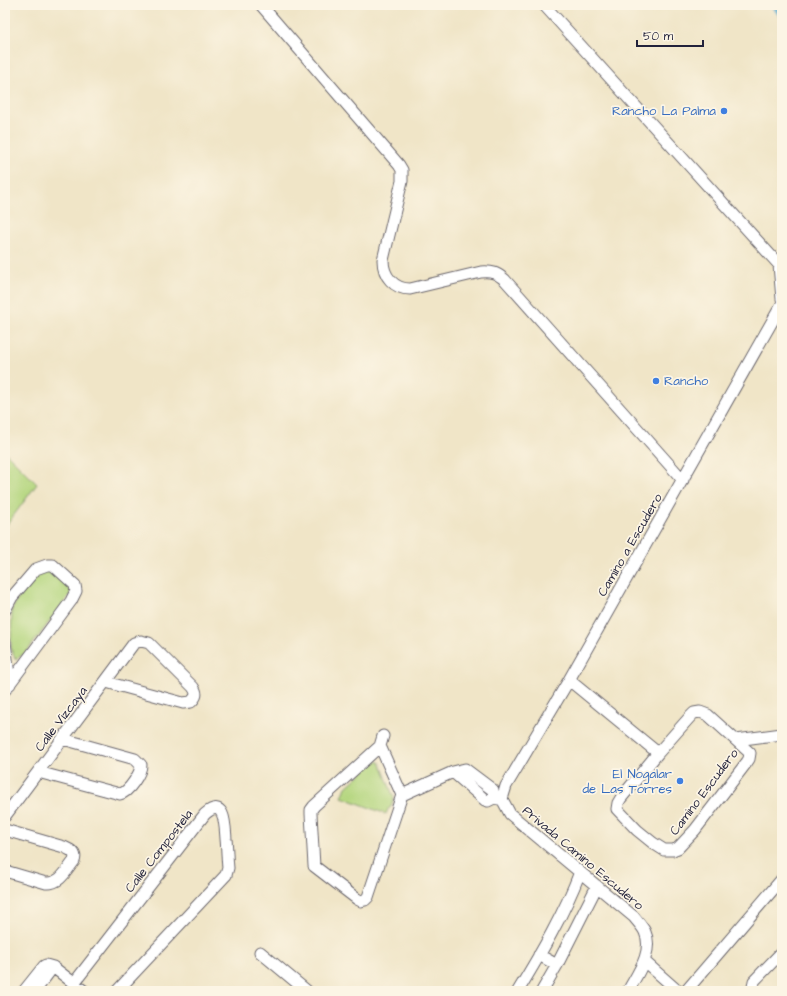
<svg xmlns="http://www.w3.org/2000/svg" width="787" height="996" font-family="'Architects Daughter',sans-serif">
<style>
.green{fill:#b4d67e;stroke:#6b7c5c}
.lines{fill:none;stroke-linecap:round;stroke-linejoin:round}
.canal{stroke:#4fa8cc;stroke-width:9}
.minor-casing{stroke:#6a666c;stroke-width:13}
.minor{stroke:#fff;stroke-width:11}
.shop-dot{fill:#3f7fe0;stroke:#fcf5e5;stroke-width:1.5}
.labels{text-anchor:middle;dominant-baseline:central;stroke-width:3.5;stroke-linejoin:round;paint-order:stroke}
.shop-label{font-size:13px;fill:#366cbe;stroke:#fcf5e5;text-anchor:end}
.street-label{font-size:13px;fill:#22223b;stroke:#fcf5e5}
</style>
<rect width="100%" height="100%" fill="#fcf5e5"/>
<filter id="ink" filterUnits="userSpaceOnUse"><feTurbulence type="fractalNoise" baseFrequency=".025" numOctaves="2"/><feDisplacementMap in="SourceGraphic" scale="8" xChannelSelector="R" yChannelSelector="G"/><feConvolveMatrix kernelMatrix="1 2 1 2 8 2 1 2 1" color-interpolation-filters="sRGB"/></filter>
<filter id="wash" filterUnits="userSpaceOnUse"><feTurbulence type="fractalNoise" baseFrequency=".012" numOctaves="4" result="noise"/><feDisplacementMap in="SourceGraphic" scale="16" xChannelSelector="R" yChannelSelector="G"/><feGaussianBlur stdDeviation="0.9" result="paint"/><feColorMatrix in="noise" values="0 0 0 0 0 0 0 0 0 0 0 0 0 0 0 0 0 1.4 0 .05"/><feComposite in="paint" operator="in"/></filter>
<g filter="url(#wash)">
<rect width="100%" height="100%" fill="#f0e5c7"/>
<!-- green -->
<path class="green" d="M5 452 37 484 5 527Z
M50 568 69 588 71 593 25 654 15 659 11 648 12 609 19 597 42 569Z
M375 761 380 762 394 798 391 807 388 809 386 814 342 797 346 787Z"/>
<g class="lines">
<!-- canal -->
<path class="canal" d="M776 5 782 13"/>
</g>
</g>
<g filter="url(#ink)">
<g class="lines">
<defs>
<path id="minor" d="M261 5 399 165 402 170V181L383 260C383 276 394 289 410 289L481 272C492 271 497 273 505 280L683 480
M544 5 782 268
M779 265 782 299
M5 610 12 597 36 569 47 565H53L75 585 76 591 71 601 5 690
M5 642 10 684
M569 680 658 753
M700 712 708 715 750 753 749 759 747 762 695 830 678 848 673 850H664L653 843 637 830 617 809 618 803 621 798 658 753 689 718 694 713Z
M736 740 782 734
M380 746 402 795 368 897 365 900 361 901 357 899 314 866 311 814V810L314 806 380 746 383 736
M38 772 120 794C129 792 141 773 141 765L135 759 63 739
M453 772 485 800 488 801 494 798 499 799
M402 795 453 772 465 769 493 790 494 798
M502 799 506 786 569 680 782 304
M502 799 510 814 634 917C637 921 643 927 645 932 654 952 637 974 628 991
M5 816 134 643 141 641 149 643 193 687C198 694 196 697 191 702L183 703 106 682
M5 830 64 847C71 850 77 853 74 861 66 871 60 884 46 883L5 871
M260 952 307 991
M539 955 557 965
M644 961 678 991
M74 983 205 814C225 796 225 826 226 839 227 848 227 858 228 868L226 875 117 991
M24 991 44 966 46 965 53 967 84 991
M35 991 53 967
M518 991C541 953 564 914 580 872
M542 991 557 965 597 886
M686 991 782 879
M754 991 753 987 754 981 782 952"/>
</defs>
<!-- minor casing -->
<use href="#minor" class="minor-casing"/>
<!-- minor -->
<use href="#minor" class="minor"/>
</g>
</g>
<!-- markers -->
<g class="shop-dot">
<circle cx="724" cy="111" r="4"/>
<circle cx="656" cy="381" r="4"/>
<circle cx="680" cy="781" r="4"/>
</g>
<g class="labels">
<!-- shop labels -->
<g class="shop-label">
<text x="716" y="111">Rancho La Palma</text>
<text x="664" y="381" text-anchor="start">Rancho</text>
<text x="672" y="774">El Nogalar<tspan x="672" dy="15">de Las Torres</tspan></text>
</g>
<!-- street labels -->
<g class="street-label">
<text transform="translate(630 545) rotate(-60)">Camino a Escudero</text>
<text transform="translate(61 719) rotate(-53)">Calle Vizcaya</text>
<text transform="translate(704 792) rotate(-53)">Camino Escudero</text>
<text transform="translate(159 851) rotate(-52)">Calle Compostela</text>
<text transform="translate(583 858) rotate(40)">Privada Camino Escudero</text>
</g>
</g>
<!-- margin -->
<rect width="787" height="996" fill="none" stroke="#fcf5e5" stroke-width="20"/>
<!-- scale -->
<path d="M637 40v6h66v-6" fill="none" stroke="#22223b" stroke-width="2"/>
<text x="643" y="40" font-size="12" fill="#22223b" stroke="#fcf5e5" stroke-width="3" paint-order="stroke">50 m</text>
</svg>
